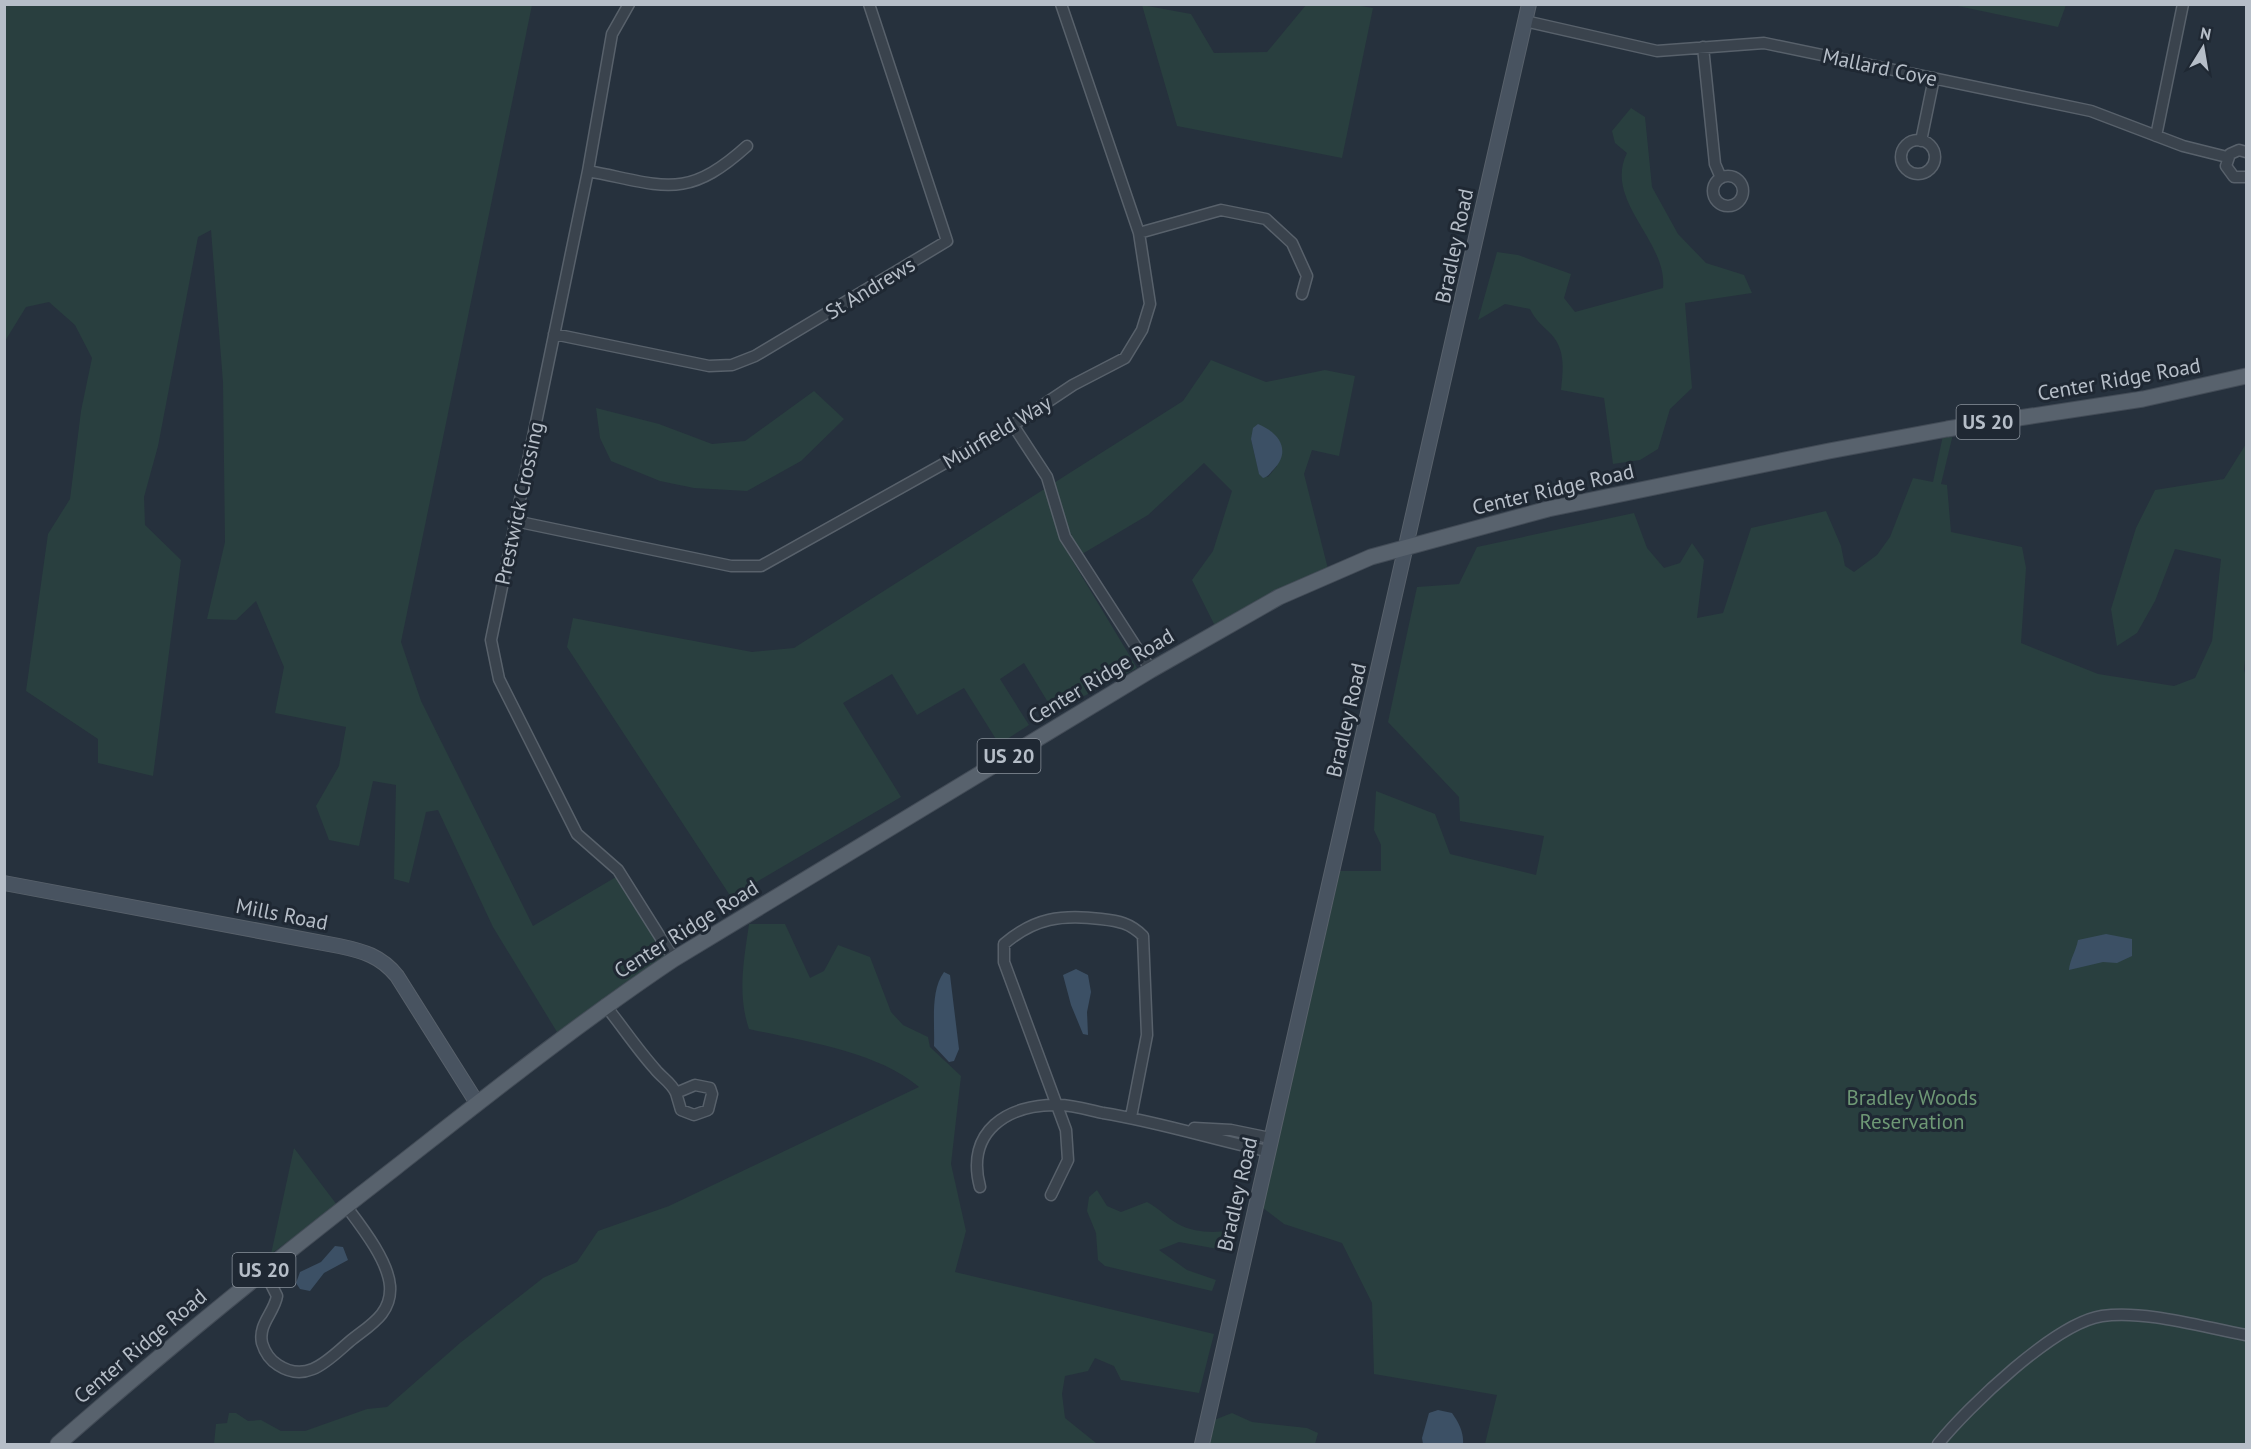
<svg xmlns="http://www.w3.org/2000/svg" width="2251" height="1449" font-family="'PT Sans',sans-serif">
<style>
.green{fill:#293f3f;fill-rule:evenodd}
.water{fill:#3c5065}
.lines{fill:none;stroke-linecap:round;stroke-linejoin:round}
.street-casing{stroke:#58616b;stroke-width:13}
.secondary-casing{stroke:#58616b;stroke-width:16}
.primary-casing{stroke:#434c57;stroke-width:17}
.street{stroke:#3a434d;stroke-width:10}
.secondary{stroke:#485360;stroke-width:14}
.primary{stroke:#58626d;stroke-width:15}
.labels{text-anchor:middle;dominant-baseline:central;stroke-width:6;stroke-linejoin:round;paint-order:stroke}
.shield{fill:#1f2833;stroke:#89919b;stroke-width:1.5}
.shield-label{font-size:20px;font-weight:bold;fill:#b6bec8}
.street-label{font-size:21px;fill:#b6bec8;stroke:#1f2833}
.park-label{font-size:21px;fill:#6e9875;stroke:#1f2833}
</style>
<rect width="100%" height="100%" fill="#26313d"/>
<!-- green -->
<path class="green" d="M4 5H532L401 642 421 701 533 926 616 877 666 958 557 1032 493 927 438 810 426 812 409 883 394 879 396 785 373 781 359 846 329 840 316 806 339 766 346 727 275 713 284 667 256 601 236 620 207 619 225 542 223 382 211 230 198 237 158 446 144 497 145 525 181 560 153 776 98 763V739L26 691 48 534 70 499 81 411 92 358 75 325 49 302 26 307 5 341Z
M1142 5 1191 14 1214 53 1267 52 1306 5H1355L1373 8 1342 158 1177 126Z
M1953 5 2066 4V5L2058 27Z
M1631 108 1645 117 1652 187 1678 234 1706 263 1744 275 1752 293 1685 303 1692 388 1670 409 1658 449 1640 460 1613 464 1604 398 1561 390C1563 370 1566 350 1551 334 1542 325 1536 321 1530 309L1505 304 1478 320 1497 252 1518 255 1571 274 1564 298 1575 312 1663 288C1668 241 1603 201 1627 153L1615 143 1612 131Z
M1211 360 1266 382 1325 370 1355 376 1339 456 1312 450 1304 474 1328 569 1216 628 1192 580 1213 551 1232 491 1204 463 1148 515 1072 560 1137 668 1054 712 1024 663 1000 679 1029 725 999 744 964 688 917 715 892 674 843 703 901 797 731 897 567 647 573 618 752 652 794 648 1183 401ZM1251 439 1277 466 1268 477 1259 473Z
M814 391 844 419 801 461 747 491 694 488 660 481 611 461 600 438 596 408 659 424 712 444 745 441Z
M1954 430 1941 484 1947 485 1951 532 2022 547 2026 568 2021 643 2098 674 2174 686 2195 678 2212 641 2221 559 2175 549 2155 601 2137 633 2117 646 2111 609 2136 528 2155 490 2224 479 2246 444V650L2244 670 2246 677V1444H1485L1497 1395 1374 1374 1372 1303 1342 1243 1284 1224 1263 1208 1340 871H1381V845L1374 830 1376 791 1435 814 1450 854 1536 875 1544 836 1460 821 1459 797 1388 722 1417 587 1459 584 1477 547 1634 513 1647 548 1664 568 1680 563 1692 543 1704 560 1697 618 1723 613 1751 528 1826 511 1841 546 1845 566 1854 572 1877 555 1890 537 1913 478 1933 482 1944 431Z
M749 924H785L810 978 824 971 838 945 870 957 891 1012 903 1025 928 1037 930 1047 961 1076 951 1164 966 1231 955 1272 1214 1334 1199 1393 1121 1380 1114 1366 1095 1358 1088 1371 1065 1376 1062 1394 1065 1418 1096 1443 1107 1444H214L216 1424 227 1423 229 1413H236L248 1421 261 1420 281 1431H305L367 1409 387 1407 460 1343 543 1278 577 1262 598 1231 669 1206 919 1087C877 1051 802 1041 749 1029 737 994 744 960 749 924Z
M294 1148 337 1205 271 1254 273 1245Z
M1097 1190 1107 1206 1121 1212 1147 1202C1159 1208 1167 1218 1178 1224 1191 1232 1216 1234 1229 1230L1233 1240 1229 1251 1179 1242 1159 1250 1187 1270 1216 1280 1212 1291 1105 1266 1098 1260 1096 1233 1087 1211 1089 1197Z
M1232 1413 1252 1422 1307 1428 1318 1433 1315 1444H1209L1214 1420Z"/>
<!-- water -->
<path class="water" d="M1258 424C1278 432 1292 450 1274 469 1270 473 1269 476 1263 478L1259 474 1251 439 1253 428Z
M2106 934 2132 939V956L2117 963 2103 962 2069 970C2070 959 2076 951 2078 940Z
M1076 969 1088 975 1091 992 1087 1012 1088 1035 1083 1034 1071 1005 1063 975Z
M944 972 950 975 959 1049 954 1061 949 1062 934 1046C935 1023 930 991 944 972Z
M335 1246 343 1247 348 1260 324 1273 310 1291 300 1289 296 1283 300 1272 321 1262Z
M1438 1410 1452 1413C1459 1423 1464 1433 1463 1444H1423L1422 1438 1429 1413Z"/>
<g class="lines">
<defs>
<path id="street" d="M629 4 612 34 588 171 491 640 499 679 577 834 618 870 674 959
M1525 21 1657 51 1764 43 2091 111 2183 146 2227 157
M1703 47 1715 164 1721 178
M2156 136 2183 4
M1901 157a17 17 0 1 1 34 0a17 17 0 1 1-34 0Z
M1921 141 1934 78
M2246 152 2239 150 2230 154 2226 166 2234 177H2246
M588 171C663 185 685 202 747 146
M1713 191a15 15 0 1 1 30 0a15 15 0 1 1-30 0Z
M1139 233 1221 210 1266 219 1292 243 1307 276 1302 294
M554 334 709 366 732 365 755 356 947 241 869 4
M1013 425 1047 477 1065 537 1151 670
M515 521 731 566H761L1013 425 1073 385 1125 358 1142 330 1150 304 1139 233 1061 4
M605 1005C622 1026 637 1049 655 1069 662 1078 671 1082 676 1093L681 1110 694 1115 708 1110 712 1094 710 1088 695 1085 676 1093
M1194 1128 1231 1130 1270 1138
M980 1187C965 1131 1008 1104 1058 1105 1073 1105 1089 1110 1103 1113 1159 1122 1212 1139 1267 1151
M1051 1195 1068 1160 1066 1130 1004 962V944C1034 918 1062 914 1101 919 1119 921 1130 923 1143 936L1147 1035 1131 1117
M264 1270 277 1296C274 1313 258 1324 262 1343 265 1353 270 1360 278 1365 307 1384 328 1360 349 1342 368 1326 392 1315 390 1286 388 1260 361 1226 346 1206
M1938 1444C1968 1407 2055 1323 2102 1316 2146 1310 2202 1327 2246 1335"/>
<path id="secondary" d="M4 883 339 946C363 951 381 956 397 976L477 1103
M1202 1444 1529 4"/>
<path id="primary" d="M58 1444C167 1348 280 1257 395 1168 487 1096 577 1024 674 959L1151 670 1279 597 1371 557 1548 509 1829 451 1947 429 2143 399 2246 376"/>
</defs>
<!-- street casing -->
<use href="#street" class="street-casing"/>
<!-- secondary casing -->
<use href="#secondary" class="secondary-casing"/>
<!-- primary casing -->
<use href="#primary" class="primary-casing"/>
<!-- street -->
<use href="#street" class="street"/>
<!-- secondary -->
<use href="#secondary" class="secondary"/>
<!-- primary -->
<use href="#primary" class="primary"/>
</g>
<g class="labels">
<!-- shield labels -->
<g class="shield">
<rect x="1956.5" y="405" width="63" height="34" rx="4.5"/>
<rect x="977.5" y="739" width="63" height="34" rx="4.5"/>
<rect x="232.5" y="1253" width="63" height="34" rx="4.5"/>
</g>
<g class="shield-label">
<text x="1988" y="422">US 20</text>
<text x="1009" y="756">US 20</text>
<text x="264" y="1270">US 20</text>
</g>
<!-- street labels -->
<g class="street-label">
<text transform="translate(1880 67) rotate(12)">Mallard Cove</text>
<text transform="translate(1454 246) rotate(-78)">Bradley Road</text>
<text transform="translate(870 288) rotate(-31)">St Andrews</text>
<text transform="translate(2119 379) rotate(-10)">Center Ridge Road</text>
<text transform="translate(997 432) rotate(-31)">Muirfield Way</text>
<text transform="translate(1553 489) rotate(-13)">Center Ridge Road</text>
<text transform="translate(519 503) rotate(-78)">Prestwick Crossing</text>
<text transform="translate(1101 676) rotate(-31)">Center Ridge Road</text>
<text transform="translate(1346 720) rotate(-77)">Bradley Road</text>
<text transform="translate(282 914) rotate(11)">Mills Road</text>
<text transform="translate(686 929) rotate(-32)">Center Ridge Road</text>
<text transform="translate(1237 1194) rotate(-77)">Bradley Road</text>
<text transform="translate(140 1346) rotate(-40)">Center Ridge Road</text>
</g>
<!-- park labels -->
<g class="park-label">
<text x="1912" y="1097">Bradley Woods<tspan x="1912" dy="24">Reservation</tspan></text>
</g>
</g>
<!-- border -->
<rect width="2251" height="1449" fill="none" stroke="#b6bec8" stroke-width="12"/>
<!-- north arrow -->
<g transform="translate(2203 48) rotate(11)" stroke="#1f2833" stroke-width="4.5" paint-order="stroke">
<path d="M0-4.5L10 22L0 15L-10 22Z" fill="#b6bec8"/>
<text y="-9" font-size="16" font-weight="bold" text-anchor="middle" fill="#b6bec8">N</text>
</g>
</svg>
